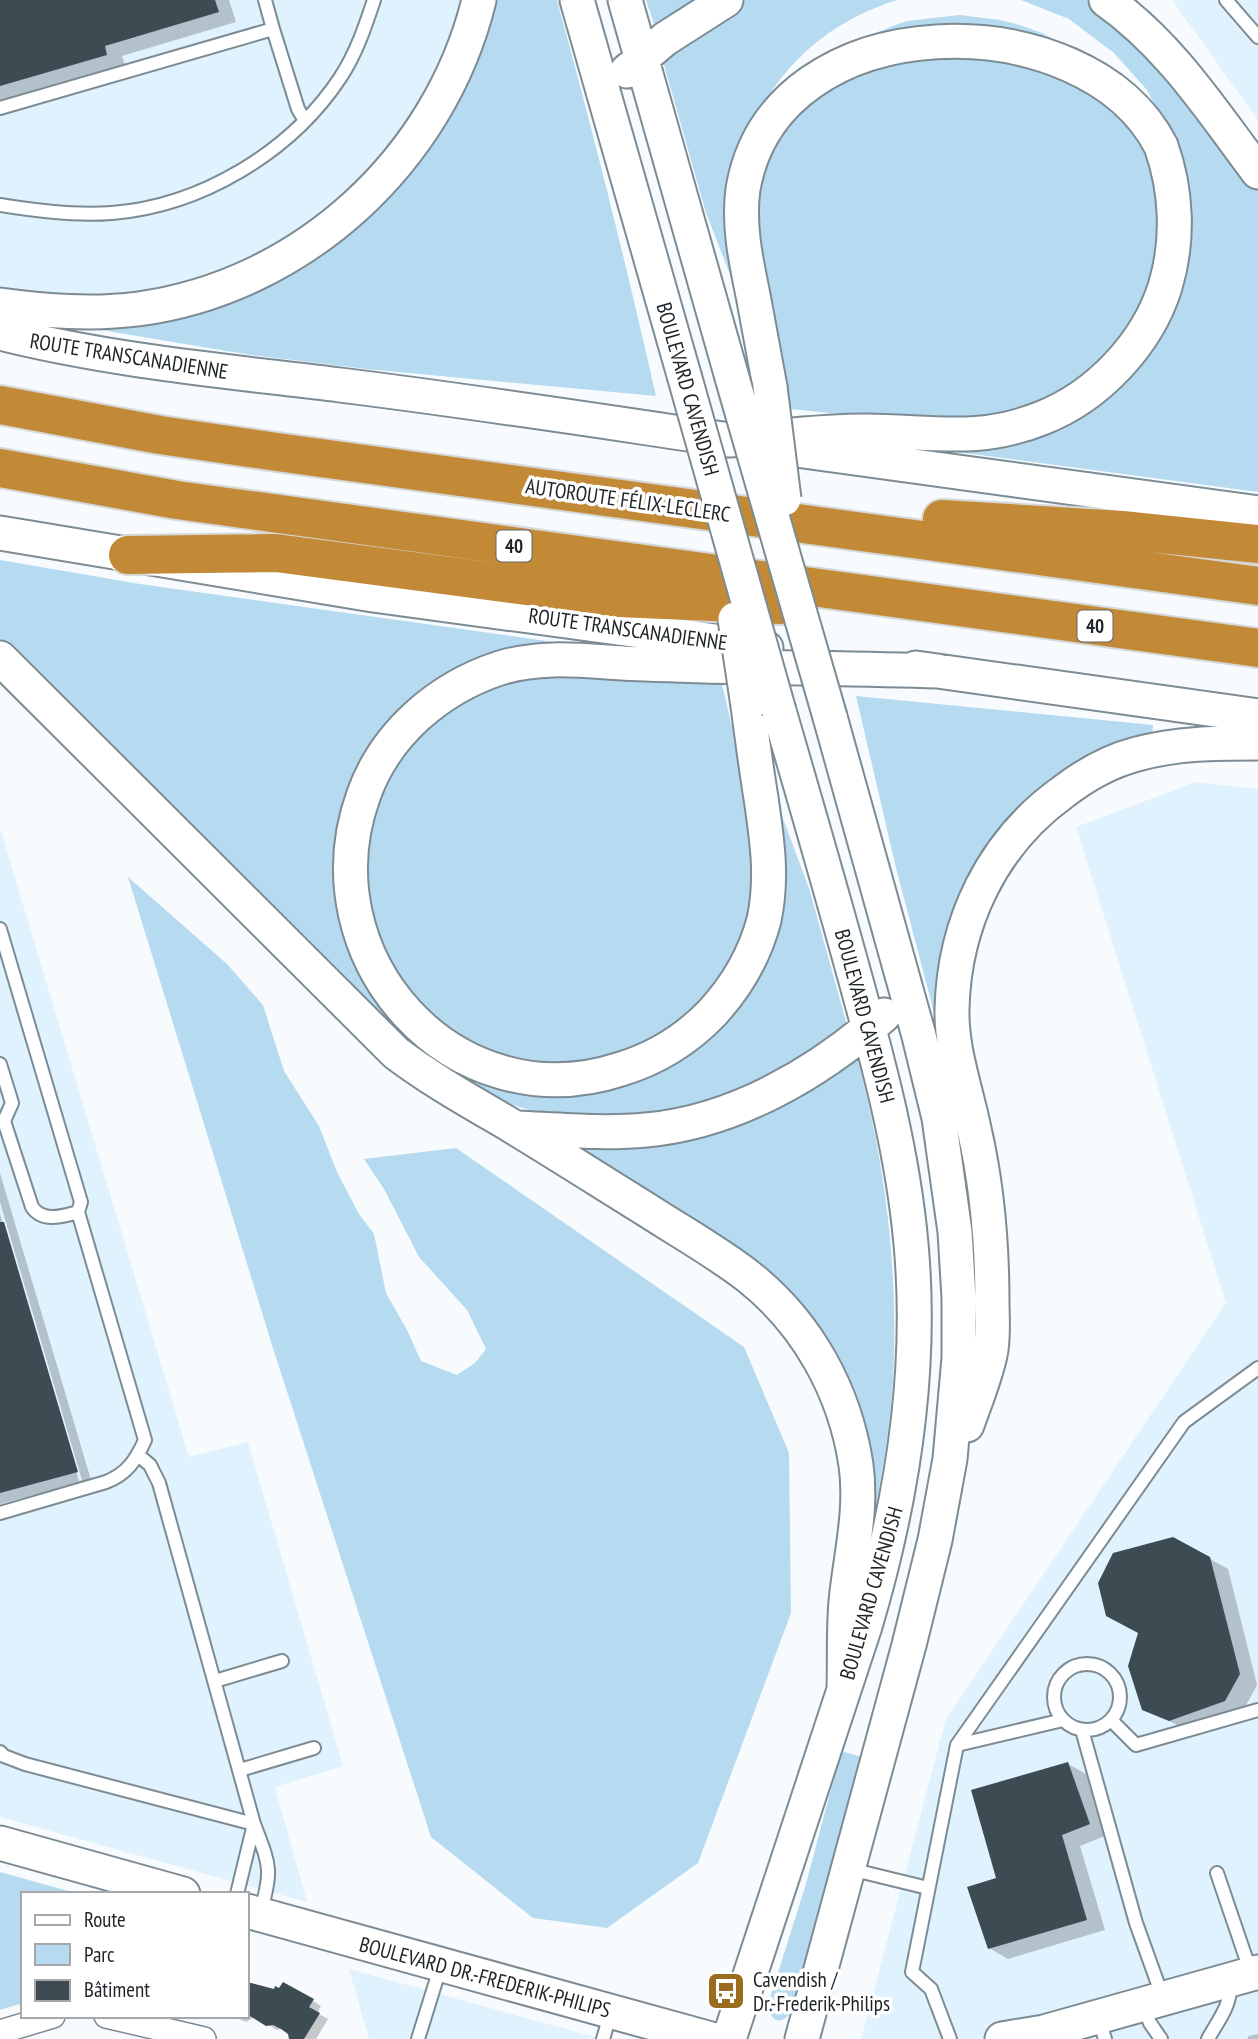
<svg xmlns="http://www.w3.org/2000/svg" width="1258" height="2039" font-family="'PT Sans Narrow',sans-serif">
<style>
.built{fill:#dff2fd}
.green{fill:#b6dbf1}
.shadow{fill:#0003}
.building{fill:#3d4b53}
.lines{fill:none;stroke-linecap:round;stroke-linejoin:round}
.lane-casing{stroke:#7c8b94;stroke-width:16}
.street-casing{stroke:#7c8b94;stroke-width:26}
.secondary-casing{stroke:#7c8b94;stroke-width:37}
.highway-casing{stroke:#d6d8d8;stroke-width:42}
.lane{stroke:#fff;stroke-width:12}
.street{stroke:#fff;stroke-width:23}
.secondary{stroke:#fff;stroke-width:33}
.highway{stroke:#c28a37;stroke-width:38}
.secondary-bridge-casing{stroke:#7c8b94;stroke-width:37;stroke-linecap:butt}
.secondary-bridge{stroke:#fff;stroke-width:33}
.labels{text-anchor:middle;dominant-baseline:central;stroke-width:7;stroke-linejoin:round;paint-order:stroke}
.shield{fill:#fff;stroke:#626668;stroke-width:2}
.shield-label{font-size:19px;font-weight:bold;fill:#1e2428}
.street-label{font-size:21px;fill:#1e2428;stroke:#fff}
.poi-label{font-size:21px;fill:#1e2428;stroke:#fff;text-anchor:start}
</style>
<rect width="100%" height="100%" fill="#f7fbfd"/>
<!-- built -->
<path class="built" d="M0 0H465L460 20 420 107 367 175 305 229 228 269 165 289 102 298 0 291Z
M1172 0H1258V120Z
M1196 782 1258 789V2039H861L946 1719 1226 1303 1076 827Z
M0 828 189 1457 248 1442 343 1766 275 1787 307 1902 0 1817Z
M349 1969 602 2039H369Z"/>
<!-- green -->
<path class="green" d="M491 0H557C593 131 626 263 656 396L366 369 251 355 77 326 326 245Z
M646 0H699L655 27Z
M744 0H897C836 19 789 57 758 113L737 276 731 277 706 213 664 65 663 53Z
M1021 0H1086L1110 16 1193 103 1258 188V492L957 452 958 445 1143 351 1172 140 1147 90 1114 53 1069 19Z
M960 15 1000 20 1020 25 1042 33 1074 51 1147 141 1162 225 1151 284 1125 334 1086 376 1031 408 986 419H888L791 409 765 290 756 208 770 143 857 42 890 27 907 21Z
M0 560 140 584 554 642 553 648 529 651 366 767 368 975 538 1088 722 1018 776 816H782L809 888 849 1032 754 1089 650 1119 549 1115 526 1109 503 1102 424 1060 0 643Z
M534 674 678 679 722 684 741 765 756 856 751 916 728 970 685 1019 630 1052 564 1064 504 1056 469 1041 454 1031 421 1005 389 962 371 914 366 855 378 799 397 762 420 732 479 690Z
M856 696 1153 725 1152 739 1010 826 942 1043 896 868Z
M128 877 227 964 263 1005 284 1071 319 1126 337 1172 359 1214 374 1234 386 1293 407 1330 421 1361 457 1375 475 1363 486 1349 467 1310 419 1257 384 1189 364 1159 456 1148 744 1347 789 1453 791 1613 698 1863 607 1928 533 1918 431 1837 272 1345Z
M854 1058 858 1060C885 1164 899 1271 893 1379 891 1425 882 1471 874 1517H868L819 1338 571 1150Z
M841 1751 862 1757 794 2006C786 2027 767 2025 769 2001L806 1884Z
M0 1872 79 1894H23V2003L0 2010Z"/>
<!-- shadow -->
<path class="shadow" d="M0 0H229L236 22 122 56 125 65 0 101Z
M0 1173 91 1480 0 1504V1214L79 1481 82 1480 0 1202Z
M1210 1559 1228 1569 1257 1685 1243 1711 1188 1730 1143 1709 1140 1633Z
M1068 1764 1086 1774 1107 1835 1080 1846 1105 1930 1008 1959 989 1948 998 1879Z
M247 1976 250 1978 248 1984 275 1991 291 1987 321 2006 317 2013 328 2019 316 2039H292L290 2033 283 2028 277 2030 262 2021 260 2014 246 2022 232 2016H247Z
M1258 2034V2039H1247L1249 2036Z"/>
<!-- building -->
<path class="building" d="M0 0H215L219 12 105 46 107 55 0 86Z
M0 1222H4L78 1472 0 1493Z
M1173 1537 1210 1557 1240 1674 1225 1701 1169 1721 1142 1710 1128 1666 1138 1633 1106 1616 1098 1583 1113 1553Z
M1068 1762 1090 1824 1062 1835 1087 1920 988 1949 967 1887 996 1878 971 1790Z
M247 1982 274 1989 275 1986 279 1988 283 1982 314 1999 309 2007 320 2013 304 2039H289L288 2034 281 2029 273 2025 266 2026 247 2014Z"/>
<g class="lines">
<defs>
<path id="lane" d="M1226 0 1258 37
M273 29 298 109 305 121
M0 108 273 29 265 0
M0 205C36 211 75 216 112 213 201 206 291 152 340 78 356 54 365 27 374 0
M0 929 81 1202 78 1212 145 1440C136 1460 127 1474 106 1482L0 1513
M0 1064 12 1103 4 1121 32 1207C43 1223 63 1216 78 1212
M138 1455 150 1465 159 1483 254 1824C270 1866 273 1869 260 1914
M1054 1697a33 33 0 1 1 66 0a33 33 0 1 1-66 0Z
M215 1681 282 1661
M1111 1720 1136 1745 1258 1710
M1082 1730 1136 1923 1163 1998
M957 1745 1063 1720
M0 1752 4 1756 25 1764 254 1824
M240 1770 314 1748
M850 1869 928 1888
M1217 1873 1251 1973
M237 1894 254 1824
M1143 2005 1150 2023 1161 2039
M1098 2017 1105 2039
M418 2039 441 1965
M603 2039 611 2012
M950 2039 931 1989 912 1972 957 1745 1184 1422 1258 1368
M1208 2039C1217 2022 1234 2002 1229 1982"/>
<path id="street" d="M106 2016 204 2039
M0 2032 53 2016"/>
<path id="secondary" d="M577 0 684 375
M625 0 733 381
M1106 0C1170 45 1212 111 1258 172
M627 71 665 39 726 0
M0 305C46 311 91 315 138 309 302 287 440 160 479 0
M0 333C112 361 226 371 340 385 470 401 599 421 729 440
M730 440C775 437 821 431 866 431 930 431 978 444 1042 418 1098 396 1147 344 1165 287 1179 241 1177 191 1161 146 1087 0 775 0 743 189 738 225 746 261 753 295 759 326 764 356 770 387
M796 450 1258 513
M0 533 373 595 766 648
M0 658 396 1053C433 1081 473 1103 512 1126 558 1154 602 1182 647 1210 681 1232 717 1252 749 1277 807 1323 845 1391 856 1465 862 1508 852 1550 847 1592 843 1623 845 1655 844 1687
M916 668 1258 716
M748 706C752 737 756 767 761 798 767 839 773 878 764 920 755 954 736 987 712 1013 686 1040 657 1058 621 1069 454 1124 304 957 364 794 386 733 439 688 500 668 548 653 597 663 645 664 743 668 840 668 938 671
M517 1128C560 1130 604 1134 646 1130 735 1122 818 1073 884 1015
M967 1425C975 1402 985 1378 990 1355 994 1338 992 1319 992 1302 992 1244 987 1185 974 1129 966 1089 951 1050 952 1009 954 923 992 843 1063 792 1085 775 1110 761 1137 754 1178 743 1216 743 1258 743
M0 1843 183 1894
M247 1911 711 2039
M729 2039 865 1626C902 1502 923 1374 911 1244 903 1154 880 1068 856 981 831 890 805 800 779 711
M802 2039 909 1645 935 1540 950 1459 959 1358V1298L955 1232 939 1118 919 1036 830 717
M1002 2039 1044 2032 1258 1972"/>
<path id="highway" d="M0 405 160 435 277 452 1258 586
M0 468 177 500 1258 648
M942 519 1122 530 1258 544
M128 555 276 553 618 598 781 605"/>
</defs>
<!-- lane casing -->
<use href="#lane" class="lane-casing"/>
<!-- street casing -->
<use href="#street" class="street-casing"/>
<!-- secondary casing -->
<use href="#secondary" class="secondary-casing"/>
<!-- highway casing -->
<use href="#highway" class="highway-casing"/>
<!-- lane -->
<use href="#lane" class="lane"/>
<!-- street -->
<use href="#street" class="street"/>
<!-- secondary -->
<use href="#secondary" class="secondary"/>
<!-- highway -->
<use href="#highway" class="highway"/>
<defs>
<path id="secondary-bridge" d="M684 375 779 711
M733 381 830 717
M770 387 784 499
M735 619 748 706"/>
</defs>
<!-- secondary-bridge casing -->
<use href="#secondary-bridge" class="secondary-bridge-casing"/>
<!-- secondary-bridge -->
<use href="#secondary-bridge" class="secondary-bridge"/>
</g>
<!-- icons -->
<defs>
<symbol id="bus-square" viewBox="-11 -11 22 22"><rect x="-9" y="-9" width="18" height="18" rx="4" fill="#9b6b1e" stroke="#fff"/><path d="M-5-6H5V4H4V6H2V4H-2V6H-4V4H-5ZM-3.5-4V0h7V-4ZM-3.5 1.2v1.5H-2V1.2ZM2 1.2v1.5H3.5V1.2Z" fill="#fff"/></symbol>
</defs>
<g fill-rule="evenodd">
<use href="#bus-square" x="704" y="1969" width="44" height="44"/>
</g>
<g class="labels">
<!-- shield labels -->
<g class="shield">
<rect x="496.5" y="530.5" width="35" height="31" rx="5"/>
<rect x="1077.5" y="610.5" width="35" height="31" rx="5"/>
</g>
<g class="shield-label">
<text x="514" y="546">40</text>
<text x="1095" y="626">40</text>
</g>
<!-- street labels -->
<g class="street-label">
<text transform="translate(129 356) rotate(9)">ROUTE TRANSCANADIENNE</text>
<text transform="translate(688 389) rotate(74)">BOULEVARD CAVENDISH</text>
<text transform="translate(628 500) rotate(8)">AUTOROUTE FÉLIX-LECLERC</text>
<text transform="translate(628 629) rotate(8)">ROUTE TRANSCANADIENNE</text>
<text transform="translate(865 1016) rotate(75)">BOULEVARD CAVENDISH</text>
<text transform="translate(871 1593) rotate(-74)">BOULEVARD CAVENDISH</text>
<text transform="translate(485 1977) rotate(15)">BOULEVARD DR.-FREDERIK-PHILIPS</text>
</g>
<!-- poi labels -->
<g class="poi-label">
<text x="753" y="1979">Cavendish /<tspan x="753" dy="24">Dr.-Frederik-Philips</tspan></text>
</g>
</g>
<!-- legend -->
<rect x="21" y="1892" width="228" height="126" fill="#ffffff" stroke="#a5a7a9" stroke-width="2"/>
<rect x="35" y="1915" width="35" height="10" fill="#ffffff" stroke="#a5a7a9" stroke-width="2"/>
<text x="84" y="1927" font-size="21" fill="#1e2428">Route</text>
<rect x="35" y="1944" width="35" height="21" fill="#b6dbf1" stroke="#a5a7a9" stroke-width="2"/>
<text x="84" y="1962" font-size="21" fill="#1e2428">Parc</text>
<rect x="35" y="1980" width="35" height="21" fill="#3d4b53" stroke="#a5a7a9" stroke-width="2"/>
<text x="84" y="1997" font-size="21" fill="#1e2428">Bâtiment</text>
</svg>
